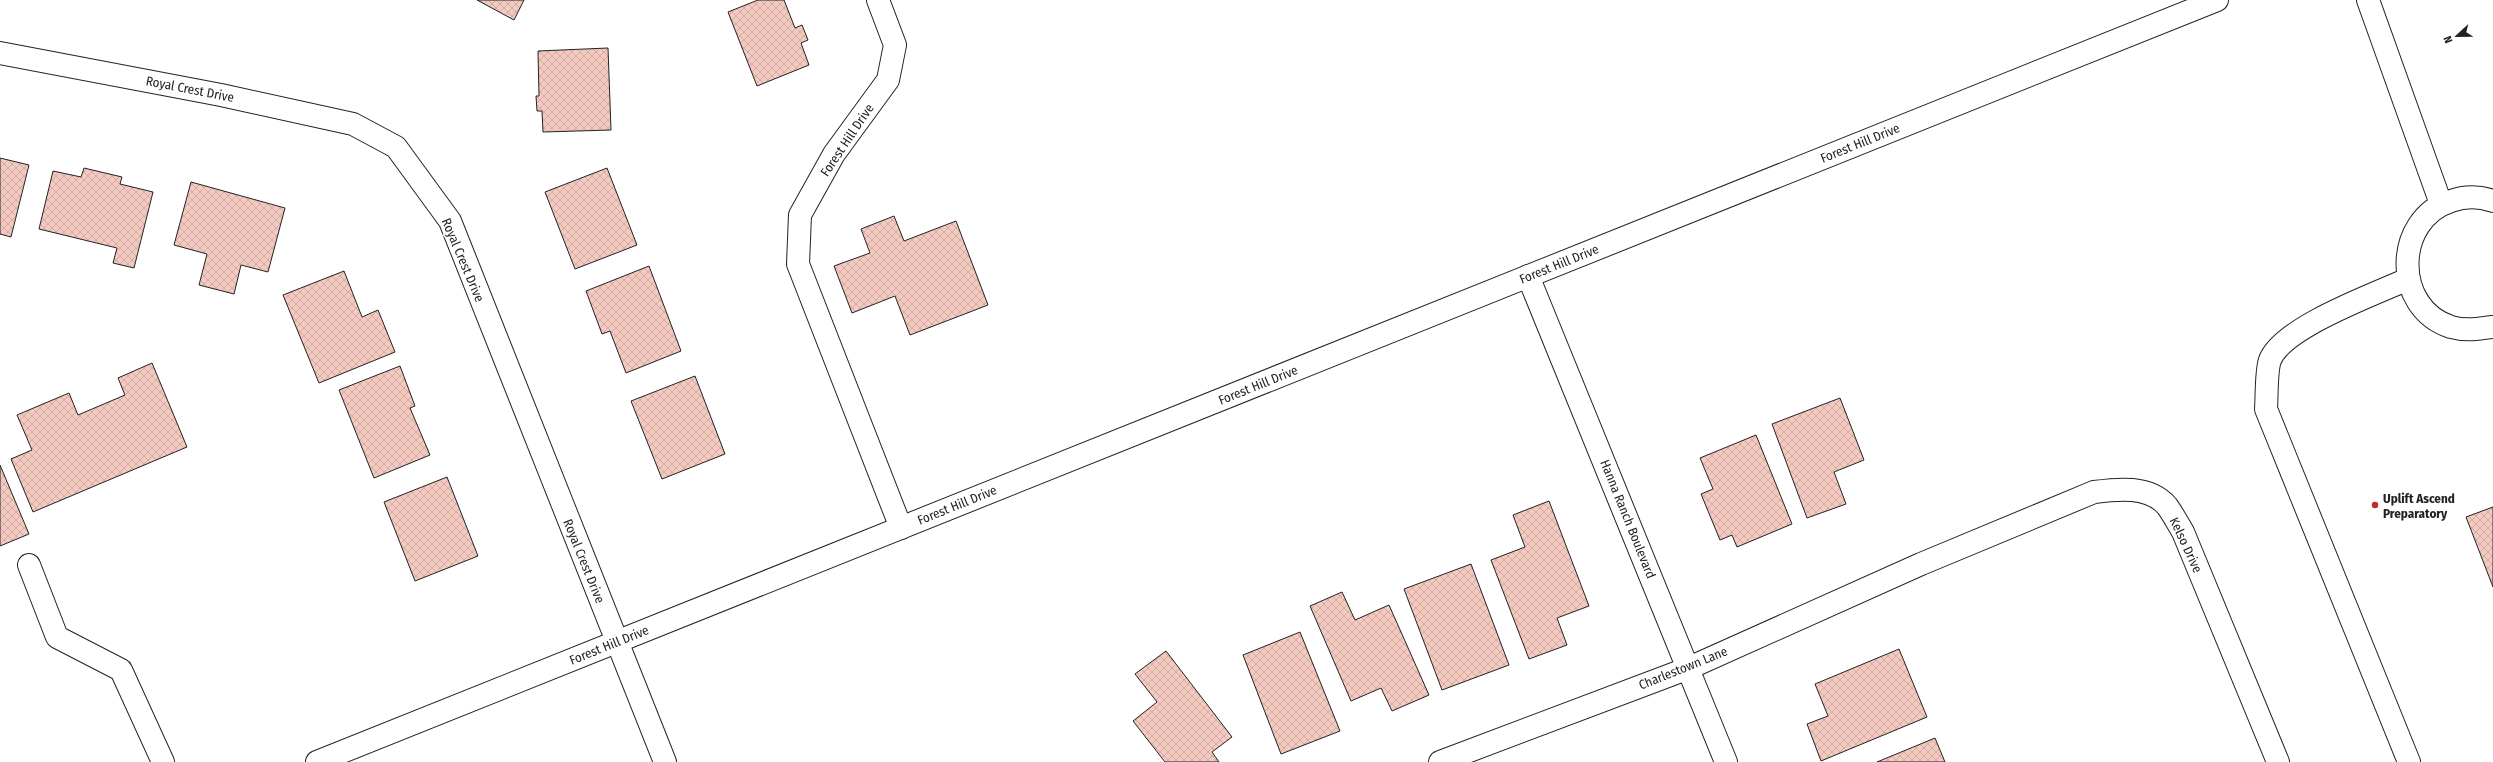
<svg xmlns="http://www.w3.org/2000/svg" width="2493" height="762" font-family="'Fira Sans Condensed',sans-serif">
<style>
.building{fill:url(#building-cross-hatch);stroke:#222}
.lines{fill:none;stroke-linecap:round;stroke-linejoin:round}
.minor-casing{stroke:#222;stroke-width:24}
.major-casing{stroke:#222;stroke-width:24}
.minor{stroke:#fff;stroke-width:22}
.major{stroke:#fff;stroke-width:22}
.poi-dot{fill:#c62828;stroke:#fff;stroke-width:1.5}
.labels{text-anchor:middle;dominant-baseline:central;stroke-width:3;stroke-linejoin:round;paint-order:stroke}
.street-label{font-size:13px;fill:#222;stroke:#fff}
.poi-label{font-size:13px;font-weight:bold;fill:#222;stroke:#fff;text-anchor:start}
</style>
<defs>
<pattern id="building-cross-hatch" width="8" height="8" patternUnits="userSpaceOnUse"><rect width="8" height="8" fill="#f3c9c0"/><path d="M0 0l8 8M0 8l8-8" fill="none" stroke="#d0aca5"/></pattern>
</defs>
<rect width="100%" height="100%" fill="#fff"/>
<!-- building -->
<path class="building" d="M477 0H524L514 20Z
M758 0H784L795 28 802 25 808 40 801 43 809 65 757 86 728 12Z
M608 48 611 130 543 132 542 111H537L536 96H539L538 51Z
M0 158 29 165 11 237 0 234Z
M84 168 122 177 120 184 153 192 134 268 113 263 117 248 39 229 53 171 81 177Z
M607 168 637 245 575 269 545 192Z
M191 182 285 208 268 272 241 265 234 294 199 285 207 254 174 245Z
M894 216 904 241 956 221 988 305 910 335 895 296 852 313 834 266 870 253 861 229Z
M649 266 681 351 626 373 610 331 602 334 586 291Z
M344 271 362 317 378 310 395 352 319 383 283 295Z
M152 363 187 447 33 512 11 459 32 450 17 415 69 393 78 415 125 395 118 378Z
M400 366 415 406 410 408 430 455 374 478 339 390Z
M695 376 725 454 662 479 631 401Z
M1840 398 1864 460 1834 472 1846 504 1807 518 1772 424Z
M1756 435 1792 524 1737 547 1732 535 1720 540 1701 494 1713 489 1700 458Z
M0 465 29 534 0 546Z
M447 477 478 556 415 581 384 502Z
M1549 501 1589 606 1557 618 1567 645 1529 659 1491 560 1525 547 1513 515Z
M2493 507V587L2466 517Z
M1471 564 1509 665 1442 690 1404 589Z
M1342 592 1355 620 1389 605 1429 695 1392 711 1381 688 1351 701 1310 606Z
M1300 632 1340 731 1281 754 1243 655Z
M1899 649 1927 717 1821 761 1807 724 1828 716 1815 684Z
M1166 651 1232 737 1212 752 1219 762H1165L1133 721 1157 702 1135 674Z
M1935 738 1945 762H1877Z"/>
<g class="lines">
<defs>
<path id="minor" d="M878 0 895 45 888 80 834 154 800 215 798 264 901 528
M2368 0 2441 204
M0 53 221 95 353 124 396 147 450 221 665 762
M2493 201C2479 196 2465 196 2451 201 2394 219 2392 308 2451 327 2465 331 2479 329 2493 327
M1528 276 1726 762
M2408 279C2375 294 2283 327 2270 360 2266 371 2267 396 2266 409L2409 762
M29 565 57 637 121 670 163 762
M1440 762 1689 668 1921 564 2094 492C2117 489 2149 485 2167 506 2173 514 2178 524 2183 532L2278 762"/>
<path id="major" d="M317 762 2217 0"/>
</defs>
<!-- minor casing -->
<use href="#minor" class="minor-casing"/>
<!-- major casing -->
<use href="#major" class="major-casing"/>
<!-- minor -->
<use href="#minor" class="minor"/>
<!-- major -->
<use href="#major" class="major"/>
</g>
<!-- markers -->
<circle class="poi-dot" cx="2375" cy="505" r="4"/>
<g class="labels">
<!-- street labels -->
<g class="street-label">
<text transform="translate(190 89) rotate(11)">Royal Crest Drive</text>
<text transform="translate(847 140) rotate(-56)">Forest Hill Drive</text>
<text transform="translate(1860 143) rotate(-22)">Forest Hill Drive</text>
<text transform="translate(463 260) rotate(67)">Royal Crest Drive</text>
<text transform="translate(1559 264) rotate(-22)">Forest Hill Drive</text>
<text transform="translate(1258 385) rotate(-22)">Forest Hill Drive</text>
<text transform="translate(957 505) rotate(-22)">Forest Hill Drive</text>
<text transform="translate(1628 519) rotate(68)">Hanna Ranch Boulevard</text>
<text transform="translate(2186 545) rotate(65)">Kelso Drive</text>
<text transform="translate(584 561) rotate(68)">Royal Crest Drive</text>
<text transform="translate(609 645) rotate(-22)">Forest Hill Drive</text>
<text transform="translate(1683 668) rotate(-22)">Charlestown Lane</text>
</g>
<!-- poi labels -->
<g class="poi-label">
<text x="2383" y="498">Uplift Ascend<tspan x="2383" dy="15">Preparatory</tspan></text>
</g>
</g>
<!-- north arrow -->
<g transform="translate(2457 36) rotate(248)" stroke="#ffffff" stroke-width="3" paint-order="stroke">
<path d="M0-3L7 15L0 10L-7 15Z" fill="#222222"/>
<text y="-6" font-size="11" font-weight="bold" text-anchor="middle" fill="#222222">N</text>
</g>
</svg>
